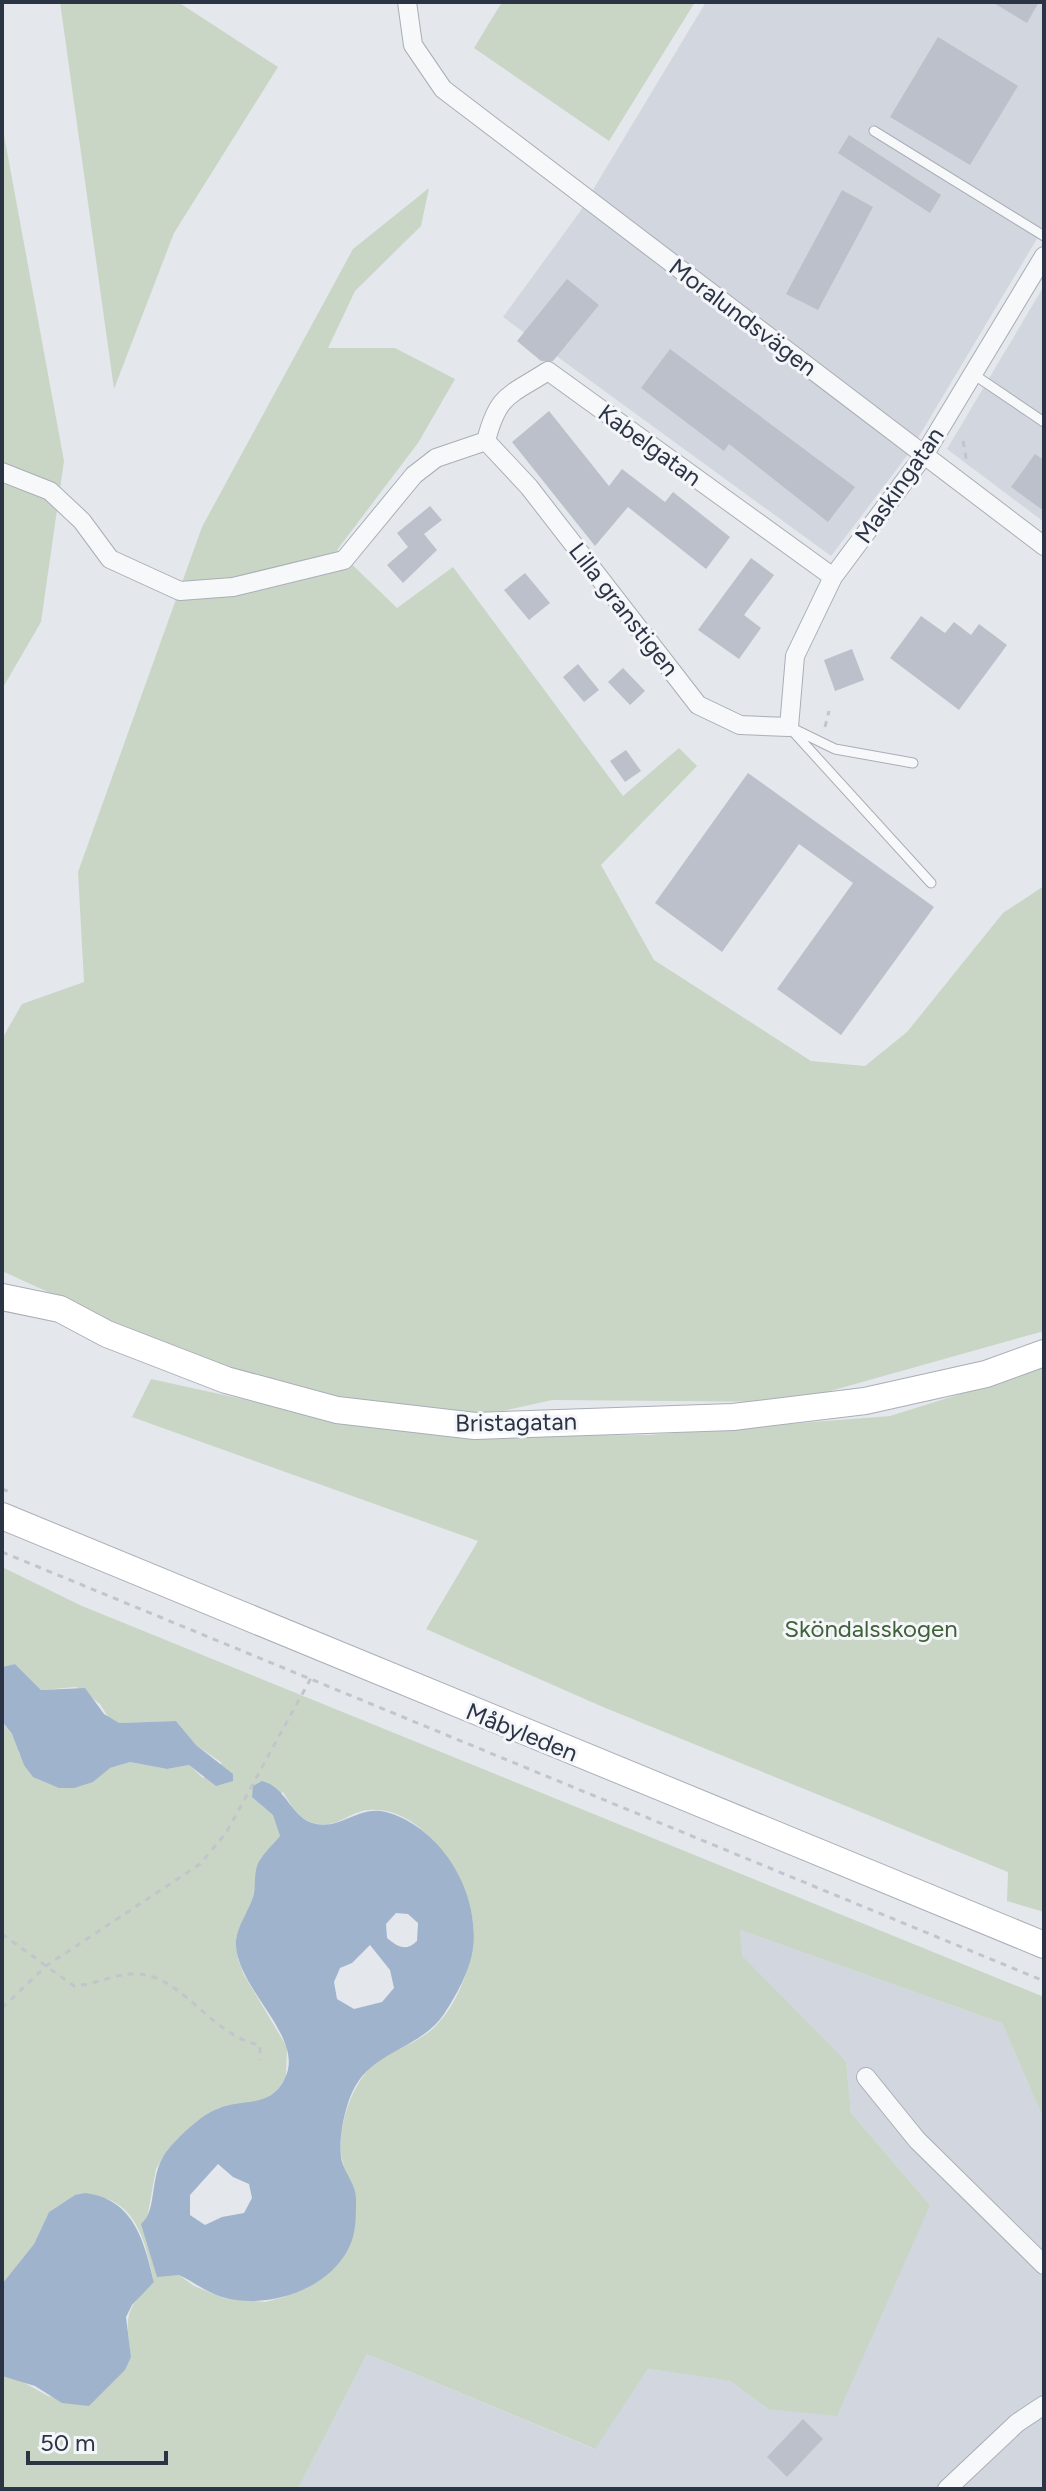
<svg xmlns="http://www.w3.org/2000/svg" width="1046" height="2491" font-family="Figtree,sans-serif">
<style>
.built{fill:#d2d6de}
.green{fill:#c9d6c5;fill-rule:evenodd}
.water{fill:#9fb4cc;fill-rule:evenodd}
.building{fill:#bbc0ca}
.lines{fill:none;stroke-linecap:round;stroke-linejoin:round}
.lane-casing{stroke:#a9aeb7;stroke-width:11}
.street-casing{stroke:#a9aeb7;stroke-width:20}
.secondary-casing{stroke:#a9aeb7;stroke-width:28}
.path{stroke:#c2c5cb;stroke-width:3;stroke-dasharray:6 6;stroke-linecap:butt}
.lane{stroke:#f7f8fa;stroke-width:9}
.street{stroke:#f7f8fa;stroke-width:18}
.secondary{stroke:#fff;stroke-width:26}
.labels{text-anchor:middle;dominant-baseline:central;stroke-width:6;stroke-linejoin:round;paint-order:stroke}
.street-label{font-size:24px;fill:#2b3445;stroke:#f4f6f9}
.park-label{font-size:24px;fill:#3f6138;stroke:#f4f6f9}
</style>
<rect width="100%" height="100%" fill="#e4e7ec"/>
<!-- built -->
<path class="built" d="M706 2H1044V227L909 453 831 556 503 317 579 213Z
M1044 286V522L947 449Z
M740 1930 1002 2023 1044 2120V2489H298L367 2354 594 2449 648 2369 732 2381 768 2409 930 2205 851 2113 846 2061 741 1956Z"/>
<!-- green -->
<path class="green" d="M60 2H178L278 67 174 233 114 389Z
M502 2H695L609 141 474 48Z
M2 124 64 461 41 622 2 689Z
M429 188 421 226 355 291 328 348H395L455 379 418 443 337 550 397 608 453 567 623 796 679 748 697 766 601 865 654 960 811 1061 865 1066 907 1032 1003 913 1044 886V1331L791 1402 552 1400 467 1419 302 1398 142 1335 2 1271V1039L22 1004 84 982 78 872 202 527 353 249Z
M1044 1368V1912L1007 1901 1008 1872 603 1707 426 1629 478 1541 132 1417 151 1379 306 1413 467 1436 648 1435 890 1416Z
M2 1567 82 1606 1044 1997V2120L1002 2023 740 1930 742 1956 846 2061 851 2113 930 2205 837 2416 768 2409 731 2381 648 2369 595 2449 367 2354 298 2489H2V2376L14 2377 48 2396 89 2406 131 2357C126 2318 123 2310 154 2282 147 2253 142 2216 112 2201 102 2196 86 2196 75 2195L49 2212 34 2244 2 2284V1721L18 1743 19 1754 110 1768 130 1762 167 1769 189 1765 203 1778 222 1763 196 1745 176 1721 119 1723 110 1720 100 1704 76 1687 41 1690 15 1664 2 1667ZM283 1792C291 1805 300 1821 317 1824 338 1828 350 1811 369 1810 421 1805 469 1876 473 1922 476 1958 458 2009 429 2032 413 2044 392 2051 376 2063 352 2080 334 2134 343 2163 346 2174 352 2185 356 2197L324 2276 284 2297 265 2302 224 2298 194 2286 179 2275 147 2219 156 2169 167 2150 218 2108 263 2100 276 2092 286 2077 287 2047 244 1975 238 1959 236 1938 252 1901 260 1859 280 1836 273 1814 262 1806Z"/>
<!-- water -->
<path class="water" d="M15 1664 41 1690 85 1688 104 1714 119 1723 176 1721 196 1745 233 1774V1781L216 1786 189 1765 167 1769 130 1762 110 1768 93 1782 74 1788H59L33 1777 24 1765 12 1734 2 1721V1667Z
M262 1781C287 1787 291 1819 316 1824 342 1829 359 1805 386 1812 441 1827 480 1892 473 1948 470 1971 456 1996 444 2014 422 2047 376 2051 356 2085 345 2103 337 2142 342 2162 346 2175 357 2186 356 2201 356 2212 356 2226 353 2237 338 2288 268 2311 222 2297 206 2292 194 2282 179 2275L157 2277 141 2224C159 2210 147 2172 170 2147 182 2134 200 2116 217 2109 242 2098 271 2109 285 2078 306 2036 233 1987 236 1940 238 1926 247 1913 252 1900 256 1890 254 1880 256 1870 258 1857 272 1846 280 1836L273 1815 252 1797 253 1786ZM396 1913 408 1914 418 1923 417 1941C406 1952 398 1947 387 1938L386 1924ZM370 1945 390 1970 394 1988 382 2002 354 2009 337 1999 334 1982 340 1968 352 1963ZM218 2164 233 2177 249 2184 252 2198 244 2213 222 2217 205 2225 190 2215V2195Z
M85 2193C134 2199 144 2241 154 2282L132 2305 126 2317 131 2357 125 2370 89 2406 62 2403 35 2386 2 2376V2284L34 2244 49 2212 75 2195Z"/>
<!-- building -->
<path class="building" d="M992 2H1039L1027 23Z
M938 37 1018 86 970 165 890 117Z
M849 135 941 195 930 213 838 153Z
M842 190 873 207 818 310 786 294Z
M567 279 599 305 553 361H541L517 341Z
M670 349 855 487 828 522 729 444 724 451 641 388Z
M549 411 609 486 622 469 665 502 673 492 730 537 706 569 628 507 595 546 512 442Z
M1035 454 1044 460V511L1011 487Z
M430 506 442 520 424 534 437 550 403 583 387 565 408 547 397 533Z
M751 558 774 575 744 615 761 628 739 659 698 630Z
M525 573 550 603 529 620 504 590Z
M921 616 945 633 954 622 971 635 979 624 1007 645 959 710 890 658Z
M852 649 864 680 835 691 824 660Z
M578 664 599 690 584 702 563 677Z
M623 668 645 691 630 705 608 682Z
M626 750 641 771 625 782 610 761Z
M748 773 934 907 841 1035 777 989 853 883 799 844 722 952 655 903Z
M803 2419 823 2439 787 2477 767 2457Z"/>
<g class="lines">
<defs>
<path id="lane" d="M874 131 1044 236
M973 374 1044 422
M789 727 931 883
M796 730 835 749 913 763"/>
<path id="street" d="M407 2 413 45 443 89 1044 546
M486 441 529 487 698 705 740 725 789 727 795 656 833 577 924 455 1044 256
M486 441C498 394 509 396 548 371L833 577
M2 472 50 491 82 521 110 559 180 591 233 587 344 560 414 475 436 458 486 441
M866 2077 917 2140 1044 2265
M947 2489 1017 2423 1044 2405"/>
<path id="secondary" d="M2 1297 60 1309 107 1334 226 1380 337 1410 475 1426 733 1417 865 1401 986 1374 1044 1353
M2 1516 1044 1945"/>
</defs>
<!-- lane casing -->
<use href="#lane" class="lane-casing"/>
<!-- street casing -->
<use href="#street" class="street-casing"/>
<!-- secondary casing -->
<use href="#secondary" class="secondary-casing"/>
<!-- path -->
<path class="path" d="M963 441 967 463
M825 727 829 711
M2 1489 12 1493
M2 1552 1044 1981
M2 1934 74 1986C96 1985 117 1972 140 1974 184 1978 213 2037 260 2045V2060
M2 2008 46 1966 200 1864 226 1833 311 1678"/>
<!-- lane -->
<use href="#lane" class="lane"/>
<!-- street -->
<use href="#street" class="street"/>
<!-- secondary -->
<use href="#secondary" class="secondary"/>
</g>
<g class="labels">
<!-- street labels -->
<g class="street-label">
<text transform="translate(743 317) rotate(37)">Moralundsvägen</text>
<text transform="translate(650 445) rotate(36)">Kabelgatan</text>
<text transform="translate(899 485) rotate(-55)">Maskingatan</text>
<text transform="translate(624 609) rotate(52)">Lilla granstigen</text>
<text transform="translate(516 1422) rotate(-1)">Bristagatan</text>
<text transform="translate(522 1732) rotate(22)">Måbyleden</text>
</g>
<!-- park labels -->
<g class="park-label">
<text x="871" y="1628">Sköndalsskogen</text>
</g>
</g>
<!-- border -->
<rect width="1046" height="2491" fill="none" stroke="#2b3445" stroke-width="8"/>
<!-- scale -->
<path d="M28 2451v12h138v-12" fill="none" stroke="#2b3445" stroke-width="4"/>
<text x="40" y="2451" font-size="24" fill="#2b3445" stroke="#f4f6f9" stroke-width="6" paint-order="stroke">50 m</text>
</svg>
